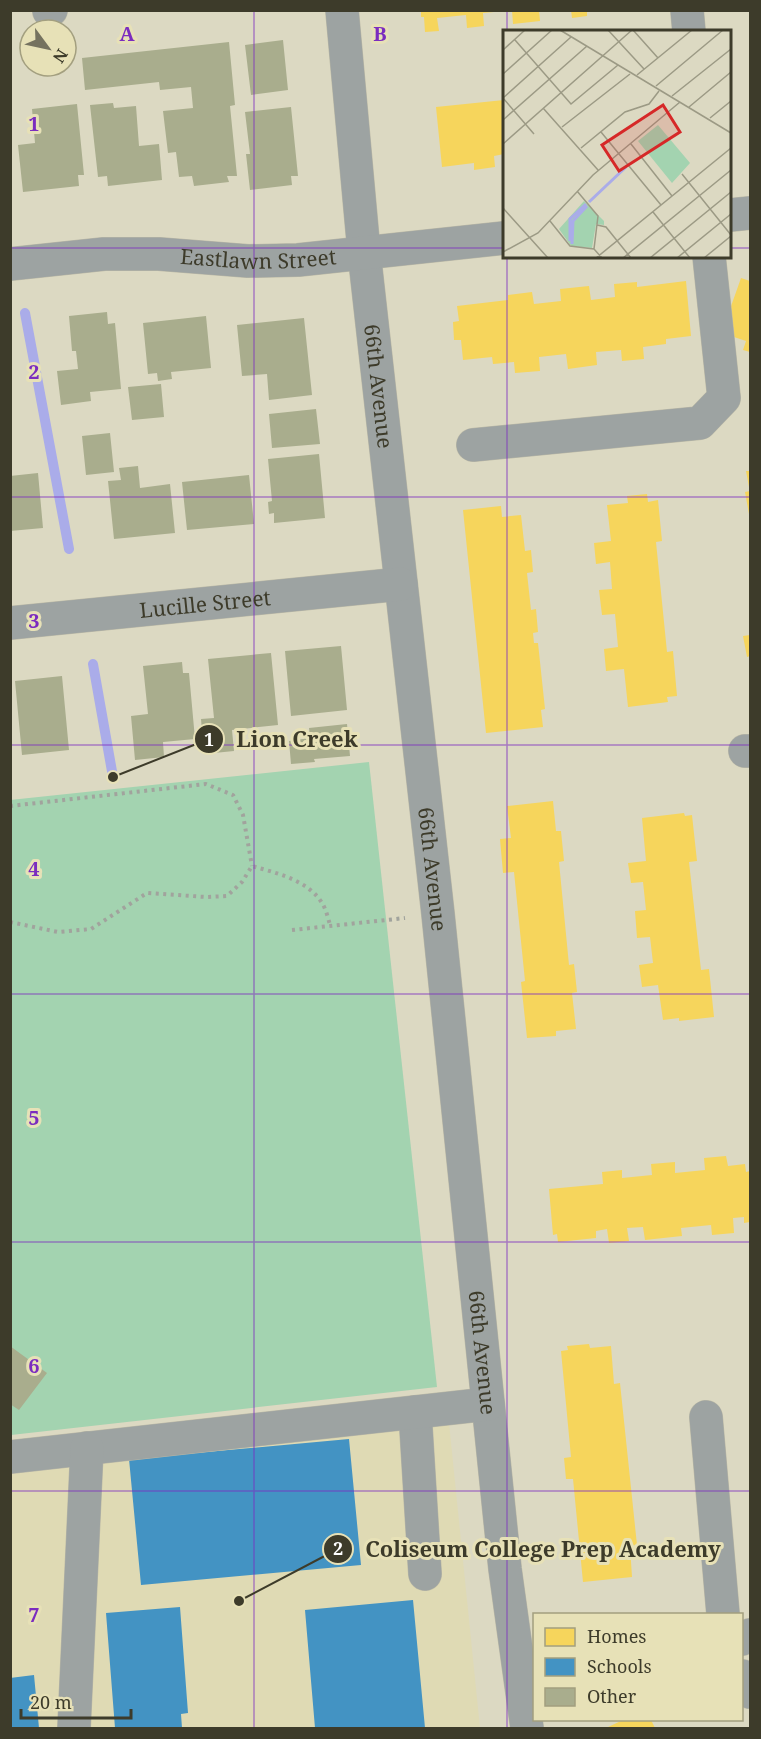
<svg xmlns="http://www.w3.org/2000/svg" width="761" height="1739" font-family="'Noto Serif',serif">
<style>
.built{fill:#dfdab4}
.green{fill:#a3d3b0}
.homes{fill:#f6d55c}
.schools{fill:#4393c3}
.lines{fill:none;stroke-linecap:round;stroke-linejoin:round}
.stream{stroke:#aaace9;stroke-width:10}
.building{fill:#a9ad8d}
.minor-casing{stroke:#bab8a6;stroke-width:34}
.path{stroke:#a1a39d;stroke-width:4;stroke-dasharray:3 4.5;stroke-linecap:butt}
.minor{stroke:#9da3a2;stroke-width:33}
.grid{fill:none;stroke:#7b2cbf;stroke-width:1.5;stroke-opacity:0.55}
.labels{text-anchor:middle;dominant-baseline:central;stroke-width:6;stroke-linejoin:round;paint-order:stroke}
.street-label{font-size:21px;fill:#3d3b2a;stroke:#e7e1b7}
.inset-river{fill:none;stroke:#aaace9;stroke-width:3}
.inset-road{fill:none;stroke:#9c9a85;stroke-width:1.5}
.view{fill:#d62828;fill-opacity:0.15;stroke:#d62828;stroke-width:3}
.inset-edge{fill:none;stroke:#3d3b2a;stroke-width:3}
.grid-label{font-size:20px;text-anchor:middle;font-weight:bold;fill:#7b2cbf;stroke:#e7e1b7;stroke-width:6;stroke-linejoin:round;paint-order:stroke}
.leader{fill:none;stroke:#3d3b2a;stroke-width:2}
.callout-dot{fill:#3d3b2a;stroke:#e7e1b7;stroke-width:2}
.mark-label{font-size:18px;text-anchor:middle;font-weight:bold;fill:#fff}
.callout-label{font-size:22px;text-anchor:middle;font-weight:bold;fill:#3d3b2a;stroke:#e7e1b7;stroke-width:6;stroke-linejoin:round;paint-order:stroke}
</style>
<rect width="100%" height="100%" fill="#dcd9c2"/>
<!-- built -->
<path class="built" d="M449 1423 480 1728H11L10 1474Z"/>
<!-- green -->
<path class="green" d="M369 762 437 1387 11 1435 10 800Z"/>
<!-- homes -->
<path class="homes" d="M421 10H493L494 12 483 13 484 26 467 28 466 15 437 18 439 31 425 32 424 17H421Z
M512 10H539L540 21 513 24Z
M571 10H587V16L572 18Z
M504 100V154L494 156 495 167 474 170V163L442 167 436 107Z
M741 278 750 281V352L743 350 746 341 731 336 734 329 724 326Z
M686 281 691 336 666 339V344L643 347 644 359 622 361 621 350 596 352 597 365 568 369 566 354 539 357 540 371 515 373 514 362 493 364 492 357 463 360 461 340H454L453 322 459 321 457 306 508 300V295L532 292 534 304 561 301 560 289 589 286 591 300 615 297 614 284 637 282V287Z
M746 471H750V486L749 487Z
M750 491V514H749L745 492Z
M647 494 648 502 658 500 662 541 656 542 667 652 673 651 677 696 667 697 668 702 628 707 624 669 606 671 604 649 618 647 615 614 602 615 599 590 612 589 610 562 596 564 594 543 611 541 607 505 628 503 627 496Z
M501 506 502 517 521 515 525 551 531 550 533 572 527 573 531 610 536 609 538 632 533 633 534 643H538L545 709 541 710 543 727 486 733 463 510Z
M750 635V656L747 657 743 636Z
M553 801 556 831H561L564 861 559 862 569 965 574 964 577 992 572 993 576 1029 556 1031V1036L527 1038 521 982 525 981 514 872 503 873 500 839 511 838 507 806Z
M684 813 685 816 692 815 697 861 689 862 701 970 709 969 714 1017 679 1021V1018L663 1020 658 985 642 987 639 965 653 963 650 937 637 938 635 911 646 910 643 882 631 883 628 863 646 861 642 818Z
M726 1156 728 1166 745 1164 746 1172 750 1171V1222L744 1223V1217L733 1218 734 1233 712 1235 711 1225 681 1228 682 1236 645 1240 643 1227 627 1228 629 1241 609 1243 607 1229 596 1231V1238L558 1242 557 1234 553 1235 549 1189 603 1184 602 1172 622 1170V1178L652 1175 651 1164 675 1162V1173L705 1170 704 1158Z
M589 1344 590 1348 611 1346 614 1384 620 1383 637 1545 630 1546 632 1577 583 1582 573 1479H566L564 1458 571 1457 561 1351 568 1350 567 1346Z
M623 1720H629L630 1721 634 1720H651L655 1728H606Z"/>
<!-- schools -->
<path class="schools" d="M349 1439 361 1565 141 1585 129 1459Z
M413 1600 425 1728H315L305 1610Z
M180 1607 188 1713 181 1714 182 1728H115L106 1613Z
M34 1675 39 1728H10V1678Z"/>
<g class="lines">
<!-- stream -->
<path class="stream" d="M25 313 69 549
M93 664 113 777"/>
</g>
<!-- building -->
<path class="building" d="M283 40 288 90 251 95 245 45Z
M229 42 235 105 230 106 237 176H227L229 182 194 186 192 176 179 177 176 152 168 153 163 111 193 108 191 87 160 90 159 82 85 90 82 58Z
M113 103 114 108 136 106 139 146 159 144 162 180 108 186 107 176 98 177 90 105Z
M77 104 84 175H78L79 186 23 192 18 145 35 143 32 109Z
M291 107 298 176H291L292 185 250 190 246 154H250L245 112Z
M107 312 108 324 115 323 121 389 90 392 91 401 61 405 57 371 78 369 76 351H72L69 316Z
M206 316 211 368 171 372 172 379 158 381 157 373 148 374 143 323Z
M304 318 312 395 269 400 267 374 242 376 237 325Z
M161 384 164 417 132 420 128 387Z
M316 409 320 444 272 448 269 414Z
M110 433 114 472 86 475 82 436Z
M319 454 325 518 274 523V513L269 514 268 502 272 501 268 459Z
M138 466 140 488 170 484 175 533 114 539 108 481 121 480 119 468Z
M38 473 43 528 10 531V476Z
M249 475 254 524 187 530 182 482Z
M341 646 347 710 291 716 285 651Z
M271 653 278 725 232 730 234 751 204 754 201 719 214 718 208 659Z
M182 662 183 673H189L195 739 163 742 164 757 135 760 131 716 148 714 143 666Z
M62 676 69 750 22 755 15 681Z
M347 724 350 756 314 759 315 762 291 764 289 741 310 738 309 728Z
M10 1346 47 1373 19 1410 10 1404Z"/>
<g class="lines">
<defs>
<g id="minor">
<path id="s1" d="M342 10 364 252 438 914 505 1569 527 1728"/>
<path d="M687 10 689 32"/>
<path d="M49 11 51 10"/>
<path d="M730 215 750 213"/>
<path id="s2" d="M10 264 104 254H159L248 261 298 260 504 238"/>
<path d="M473 445 700 423 724 398 709 256"/>
<path id="s3" d="M10 623 401 584"/>
<path d="M745 751H750"/>
<path d="M415 1412 425 1574"/>
<path d="M706 1417 723 1614"/>
<path d="M10 1457 488 1404"/>
<path d="M742 1639 750 1635"/>
<path d="M742 1676 750 1692"/>
<path d="M74 1728 87 1448"/>
</g>
</defs>
<!-- minor casing -->
<use href="#minor" class="minor-casing"/>
<!-- path -->
<path class="path" d="M10 806 206 784 233 795 243 815 252 866
M10 922 58 932 91 929 147 893 206 897 227 896 242 882 252 866C276 873 308 880 322 903 326 909 328 918 330 925
M292 930 405 918"/>
<!-- minor -->
<use href="#minor" class="minor"/>
</g>
<!-- grid -->
<path class="grid" d="M254 10V1728M507 10V32M10 248H504M730 248H750M507 256V1728M10 497H750M10 745H750M10 994H750M10 1242H750M10 1491H750"/>
<g class="labels">
<!-- street labels -->
<g class="street-label">
<text stroke="none"><textPath href="#s2" startOffset="249">Eastlawn Street</textPath></text>
<text stroke="none"><textPath href="#s1" startOffset="378">66th Avenue</textPath></text>
<text stroke="none"><textPath href="#s3" startOffset="196">Lucille Street</textPath></text>
<text stroke="none"><textPath href="#s1" startOffset="864">66th Avenue</textPath></text>
<text stroke="none"><textPath href="#s1" startOffset="1350">66th Avenue</textPath></text>
</g>
</g>
<!-- overview -->
<g transform="translate(503 30)">
<rect width="228" height="228" fill="#dcd9c2"/>
<path d="M155 95 187 133 169 153 135 111ZM81 171 101 191V195L93 194 89 218 68 216 56 199Z" fill="#a3d3b0"/>
<path class="inset-river" d="M86 172 123 137M67 211V189L83 174M69 214 70 191 84 176"/>
<path class="inset-road" d="M57 0 228 103M105 0 141 39M130 0 155 28M12 10 68 74 115 35M0 20 22 0M0 44 49 0M134 45 189 0M153 56 220 0M169 66 228 19M0 68 68 7M0 68 31 104M186 77 228 42M40 78 95 140M207 88 228 71M0 90 84 16M59 97 127 44M98 102 158 175M0 114 129 0M128 114 169 166M78 118 122 82 146 74 156 61M179 144 228 205M74 161 95 186 91 219 99 228M0 178 45 228M150 182 187 228M47 191 67 216 91 219M94 195 103 197 128 228M0 222 35 203 90 145 177 72M93 228 228 118M120 228 228 140M147 228 228 162M174 228 228 184M201 228 228 206"/>
<path class="view" d="M160 75 177 102 116 141 99 115Z"/>
<rect width="228" height="228" class="inset-edge"/>
</g>
<g class="grid-label">
<text x="127" y="41">A</text>
<text x="380" y="41">B</text>
<text x="34" y="131">1</text>
<text x="34" y="379">2</text>
<text x="34" y="628">3</text>
<text x="34" y="876">4</text>
<text x="34" y="1125">5</text>
<text x="34" y="1373">6</text>
<text x="34" y="1622">7</text>
</g>
<!-- callouts -->
<path class="leader" d="M113 777L209 739M239 1601L338 1549"/>
<g class="callout-dot">
<circle cx="113" cy="777" r="6"/>
<circle cx="239" cy="1601" r="6"/>
<circle cx="209" cy="739" r="15"/>
<circle cx="338" cy="1549" r="15"/>
</g>
<g class="mark-label">
<text x="209" y="746">1</text>
<text x="338" y="1555">2</text>
</g>
<g class="callout-label">
<text x="297" y="747">Lion Creek</text>
<text x="543" y="1557">Coliseum College Prep Academy</text>
</g>
<!-- border -->
<rect width="761" height="1739" fill="none" stroke="#3d3b2a" stroke-width="24"/>
<!-- legend -->
<rect x="533" y="1613" width="210" height="108" fill="#e7e1b7" stroke="#a39f7f" stroke-width="1.5"/>
<rect x="545" y="1628" width="30" height="18" fill="#f6d55c" stroke="#a39f7f" stroke-width="1.5"/>
<text x="587" y="1643" font-size="18" fill="#3d3b2a">Homes</text>
<rect x="545" y="1658" width="30" height="18" fill="#4393c3" stroke="#a39f7f" stroke-width="1.5"/>
<text x="587" y="1673" font-size="18" fill="#3d3b2a">Schools</text>
<rect x="545" y="1688" width="30" height="18" fill="#a9ad8d" stroke="#a39f7f" stroke-width="1.5"/>
<text x="587" y="1703" font-size="18" fill="#3d3b2a">Other</text>
<!-- north arrow -->
<g transform="translate(48 48) rotate(123)"><circle r="28" fill="#e7e1b7" stroke="#a39f7f" stroke-width="1.5"/>
<path d="M0-4.5L10 22L0 15L-10 22Z" fill="#75725f"/>
<text y="-9" font-size="16" font-weight="bold" text-anchor="middle" fill="#3d3b2a">N</text>
</g>
<!-- scale -->
<path d="M21 1709v9h110v-9" fill="none" stroke="#3d3b2a" stroke-width="3"/>
<text x="30" y="1709" font-size="18" fill="#3d3b2a" stroke="#e7e1b7" stroke-width="4.5" paint-order="stroke">20 m</text>
</svg>
